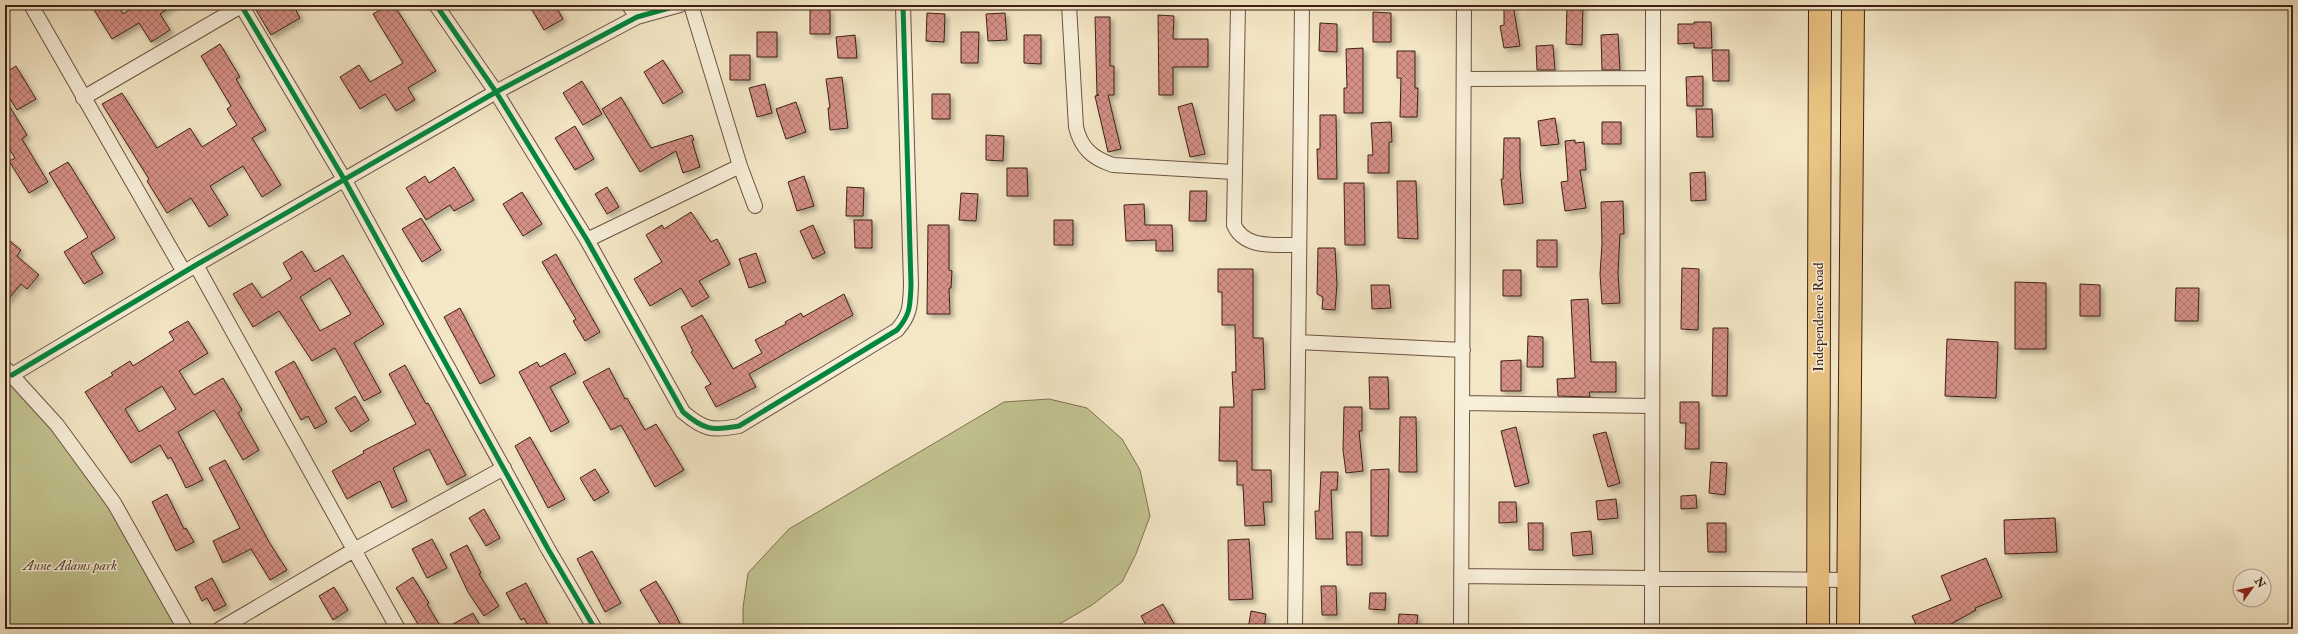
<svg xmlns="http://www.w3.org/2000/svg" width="2298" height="634" font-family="'IM FELL Double Pica',serif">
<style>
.park{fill:#c2c390;stroke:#807252}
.building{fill:url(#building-cross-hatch);stroke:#3e2113;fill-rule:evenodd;filter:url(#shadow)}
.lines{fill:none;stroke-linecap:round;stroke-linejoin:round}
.street-casing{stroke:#6c5240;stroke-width:16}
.primary-casing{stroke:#3e2113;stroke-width:24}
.street{stroke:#f8efda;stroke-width:14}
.primary{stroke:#eac483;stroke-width:22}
.cycleway-casing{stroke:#f8efda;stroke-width:8}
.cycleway{stroke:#00873e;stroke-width:5}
.labels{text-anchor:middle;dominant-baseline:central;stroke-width:3;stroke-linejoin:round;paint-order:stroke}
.street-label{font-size:14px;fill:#3e2113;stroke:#f8efda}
.park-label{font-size:14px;font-style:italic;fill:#5f4a32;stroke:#f8efda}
</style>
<defs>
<pattern id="building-cross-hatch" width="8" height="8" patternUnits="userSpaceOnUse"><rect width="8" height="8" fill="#d48f86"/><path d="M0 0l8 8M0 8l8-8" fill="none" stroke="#ad746c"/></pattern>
<filter id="shadow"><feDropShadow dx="3.5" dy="3.5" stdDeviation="2" flood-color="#0004"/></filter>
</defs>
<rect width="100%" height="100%" fill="#f4e7c6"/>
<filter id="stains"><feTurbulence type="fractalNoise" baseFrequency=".005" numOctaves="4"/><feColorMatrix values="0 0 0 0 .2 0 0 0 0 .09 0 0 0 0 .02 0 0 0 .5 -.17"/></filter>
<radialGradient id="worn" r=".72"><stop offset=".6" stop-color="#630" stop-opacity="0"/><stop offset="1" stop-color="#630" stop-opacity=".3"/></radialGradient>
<!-- park -->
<path class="park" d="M5 370 75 449 184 629H5Z
M1049 399 1087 408 1122 439 1140 470 1150 516 1136 554 1122 582 1092 605 1051 629H743V608L748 573 789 529 1004 402Z"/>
<!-- building -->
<path class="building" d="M91 5H118L123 14 137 5H174L160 14 170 30 151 42 139 23 112 39Z
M253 5H293L300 18 271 35Z
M388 5H394L436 71 408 88 415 100 396 111 385 94 360 109 340 77 359 65 370 82 403 63 373 14Z
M529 5H555L563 19 544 30Z
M1504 5H1513L1520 46 1504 48 1500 26 1504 25Z
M1567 5H1583L1582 45 1566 44Z
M810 9H830V34H810Z
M1373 12 1391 13V42H1373Z
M927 13 945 14 944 42 926 41Z
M1005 13 1007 40 988 41 986 14Z
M1158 15 1174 16 1173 39H1208V67H1173V95H1159Z
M1095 17H1110V66H1114V95H1108L1121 149 1108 152 1095 96 1099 95H1097Z
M1694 22H1711L1712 48H1694V43L1678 44V24H1694Z
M1320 23 1337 24V52L1319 51Z
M757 32H777V57H757Z
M961 32H979L978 63H961Z
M1618 34 1620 70H1602L1601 35Z
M855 35 857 58H838L836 37Z
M1024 35H1041V64L1024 63Z
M220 44 240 77 236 79 266 130 252 138 281 185 262 197 243 166 210 186 228 215 209 227 191 198 167 213 147 181 149 179 102 104 122 93 157 148 190 128 202 147 237 125 227 109 231 106 201 56Z
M1553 45 1555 70H1537L1536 46Z
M1363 48V113H1344V88H1347L1346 49Z
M1712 50H1729V81H1713Z
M1397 51H1415V88H1418L1417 117H1400L1401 78H1397Z
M730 55H750V80H730Z
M663 60 683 92 663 104 644 72Z
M16 66 36 99 17 110 5 91V73Z
M1703 76V106H1687L1686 77Z
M842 77 848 128 830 130 828 108H830L826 79Z
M582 81 602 114 583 125 563 93Z
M765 84 772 113 757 117 749 88Z
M932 94H950V119H932Z
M621 97 651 148 692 135 694 140 692 141 700 167 683 173 676 151 640 172 602 109Z
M5 99 27 135 22 139 48 182 29 193 9 161 15 158 5 142Z
M796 102 806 132 786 139 776 109Z
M1192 103 1205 154 1190 157 1178 107Z
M1696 109H1712L1713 137H1697Z
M1320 115H1336L1337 179H1318L1317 149H1320Z
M1555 118 1559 144 1541 146 1538 121Z
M1391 122 1392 142H1389V173H1368V155H1373L1371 123Z
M1602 122H1621V144H1602Z
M575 126 594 159 575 170 555 138Z
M986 135 1004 136 1003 161 986 160Z
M1504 138H1520V169L1523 203 1504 205 1501 179H1503Z
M1575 140V143L1584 142 1586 170H1580L1586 208 1565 211 1561 182 1568 181 1565 141Z
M68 162 115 238 91 253 103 273 84 284 64 252 88 237 49 173Z
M454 167 474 200 454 211 450 205 426 220 406 188 425 176 429 183Z
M1007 168H1027L1028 196H1007Z
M1705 172 1706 200 1691 201 1690 173Z
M804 176 814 206 797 211 788 182Z
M1397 181H1416L1418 239 1398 238Z
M1344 183H1364L1365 245H1345Z
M607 187 619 207 607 214 595 194Z
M847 187 864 188 863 216H846Z
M1190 191H1207L1206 221H1189Z
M522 192 542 224 523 236 503 204Z
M961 193 978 194 976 221 959 220Z
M1623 201 1624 234H1620L1618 273 1620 303 1602 304 1600 274 1602 244 1601 202Z
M1144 204 1145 225H1172L1173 251H1156V240L1126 241 1124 205Z
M691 212 711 242 717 239 730 264 699 281 709 297 692 307 681 288 650 306 634 279 662 262 646 235 662 225 664 229Z
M421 218 441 250 422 262 402 229Z
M854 220H872V248H855Z
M1054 220H1073V245H1054Z
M813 225 825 253 813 259 800 231Z
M928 225H949V270L952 271 951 288H949L950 314H927Z
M5 237 21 250 17 256 39 275 27 289 21 284 5 303Z
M1537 240H1557V267H1537Z
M1318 248H1335L1337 284 1335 310 1322 309 1323 297 1317 294Z
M302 251 315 272 343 255 384 324 354 343 381 392 364 401 335 348 312 361 279 311 253 327 233 294 252 283 262 298 292 279 283 263ZM330 278 351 314 320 331 300 297Z
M756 253 766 282 749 288 739 259Z
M556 254 600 332 585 341 573 321 576 319 542 262Z
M1682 268 1699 269 1698 330 1681 329Z
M1218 269H1253V338H1263L1265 389 1252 390V470H1271L1272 502H1263L1265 525 1245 526 1243 485H1237V461H1219L1220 407H1234L1232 372H1236L1235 325H1222V292H1218Z
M1503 270H1521V296H1503Z
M2015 282 2046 283V349H2015Z
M2080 284 2100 285V316H2080Z
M1371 285H1389L1391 308 1372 309Z
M2176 288H2199L2198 321H2175Z
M844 294 853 315 749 374 756 387 716 407 705 387 711 384 691 352 693 351 681 327 702 315 733 369 762 353 755 340 786 324 785 322 801 313 803 317Z
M1588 299 1591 362H1616V392H1589L1590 397 1558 396 1557 379 1575 378 1571 300Z
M460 308 495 376 480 384 444 317Z
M188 321 208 353 179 371 194 395 223 378 242 410 238 413 259 450 243 460 214 410 178 432 203 480 186 488 171 457 168 459 160 445 131 463 85 392 113 375 111 373 130 361 133 366 174 340 169 332ZM162 386 176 409 139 432 125 409Z
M1713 328H1728L1727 396H1712Z
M1528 336 1543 337V367H1527Z
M1947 339 1998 342 1996 398 1945 396Z
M565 353 576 373 550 387 569 422 551 432 519 372 537 362 540 367Z
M1521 360V391H1501V361Z
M294 361 327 422 315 429 308 416 301 420 275 372Z
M405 365 426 404 428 403 466 475 447 485 429 449 393 468 407 501 392 508 380 481 347 499 332 471 364 453 363 451 416 424 389 374Z
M609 368 625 399 627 398 645 430 656 424 684 470 655 487 621 425 611 430 583 382Z
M1369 377H1388L1389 409H1370Z
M355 396 369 420 351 432 335 408Z
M1680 402H1699V449H1685L1686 423H1680Z
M1344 407H1362V431H1359L1363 471 1346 473 1343 450Z
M1400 417H1416L1417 472H1399Z
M1516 427 1529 483 1515 487 1501 431Z
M1606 432 1620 483 1608 487 1593 435Z
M530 437 565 499 548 508 515 446Z
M225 460 269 542 287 570 270 580 251 549 223 563 213 541 240 528 209 468Z
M1711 462 1727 463 1725 495 1709 493Z
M595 469 609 492 594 501 580 478Z
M1389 469 1388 536H1371V470Z
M1321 472H1338L1337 490H1331L1333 539H1316L1315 511H1319Z
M167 494 184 529 186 528 194 542 176 551 152 502Z
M1696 495 1697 508 1681 509V496Z
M1616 499 1618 518 1598 520 1596 501Z
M1499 502H1516L1517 522 1499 523Z
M484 509 500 538 486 546 469 518Z
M2055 518 2057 552 2005 554 2004 520Z
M1528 523H1543V550H1529Z
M1707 523H1726V552H1708Z
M1591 531 1593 554 1573 556 1571 533Z
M1346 532H1362V565H1347Z
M432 539 447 568 427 578 412 549Z
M1249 539 1253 599 1229 600 1228 540Z
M467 545 481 573 479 574 499 606 484 616 468 592 450 554Z
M592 551 621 603 605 612 577 559Z
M1986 558 2002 597 1975 608 1976 610 1942 629H1918L1912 616 1951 600 1941 576Z
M413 577 429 603 427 604 442 629H421L396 588Z
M212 578 226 605 214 611 207 598 202 601 195 587Z
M656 581 671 606 683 629H663L640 590Z
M526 583 550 629H530L524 618 521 620 506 593Z
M1321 586H1336L1337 615H1322Z
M334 587 348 610 333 620 319 596Z
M1370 593H1386L1385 610 1369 609Z
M1163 604 1177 629H1148L1141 616Z
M1251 611 1266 614 1264 629H1248Z
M473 613 482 629H444Z
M1399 614 1418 615 1416 629H1398Z"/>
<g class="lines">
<defs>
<path id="street" d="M31 5 184 272
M241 5 344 179 548 549 595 629
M436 5 496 92 587 240 683 412C704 430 712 431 739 426L897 330C911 314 910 305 911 285L903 5
M629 5 637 17
M691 5 740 166 755 206
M1069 5 1076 127C1081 148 1092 158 1113 165L1234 172
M1238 5 1234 225C1245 250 1276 244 1299 245
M1464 79 1652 78
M83 98 241 6
M587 240 740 166
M196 265 398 629
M1298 342 1463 350
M6 369 57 425 114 503 185 629
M12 375 196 265 496 92 637 17 680 5
M1463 403 1651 406
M1461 576 1848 580
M220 629 354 550 504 468
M1295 629 1302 5
M1461 629 1464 5
M1652 629 1653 5"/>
<path id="primary" d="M1818 629 1820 5
M1848 629 1853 5"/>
</defs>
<!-- street casing -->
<use href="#street" class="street-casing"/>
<!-- primary casing -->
<use href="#primary" class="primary-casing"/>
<!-- street -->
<use href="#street" class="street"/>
<!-- primary -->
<use href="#primary" class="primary"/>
<defs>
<path id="cycleway" d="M241 5 344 179 548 549 595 629
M436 5 496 92 587 240 683 412C704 430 712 431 739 426L897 330C911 314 910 305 911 285L903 5
M12 375 196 265 496 92 637 17 680 5"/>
</defs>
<!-- cycleway casing -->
<use href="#cycleway" class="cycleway-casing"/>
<!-- cycleway -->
<use href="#cycleway" class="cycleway"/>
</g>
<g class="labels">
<!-- street labels -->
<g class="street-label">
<text transform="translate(1818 317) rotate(-90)">Independence Road</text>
</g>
<!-- park labels -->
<g class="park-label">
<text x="70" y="565">Anne Adams park</text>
</g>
</g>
<!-- margin -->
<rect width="2298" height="634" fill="none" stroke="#f4e7c6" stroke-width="20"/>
<rect x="6" y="6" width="2286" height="622" fill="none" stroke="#3e2113" stroke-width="2"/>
<rect x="10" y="10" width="2278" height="614" fill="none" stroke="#3e2113"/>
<!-- north arrow -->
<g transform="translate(2252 588) rotate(57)"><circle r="19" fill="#f8efda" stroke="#ae9d8a"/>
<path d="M0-3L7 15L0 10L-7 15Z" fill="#8f2418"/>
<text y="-6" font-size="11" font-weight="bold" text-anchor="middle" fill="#3e2113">N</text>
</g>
<rect width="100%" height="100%" filter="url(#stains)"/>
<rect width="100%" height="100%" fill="url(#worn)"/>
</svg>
